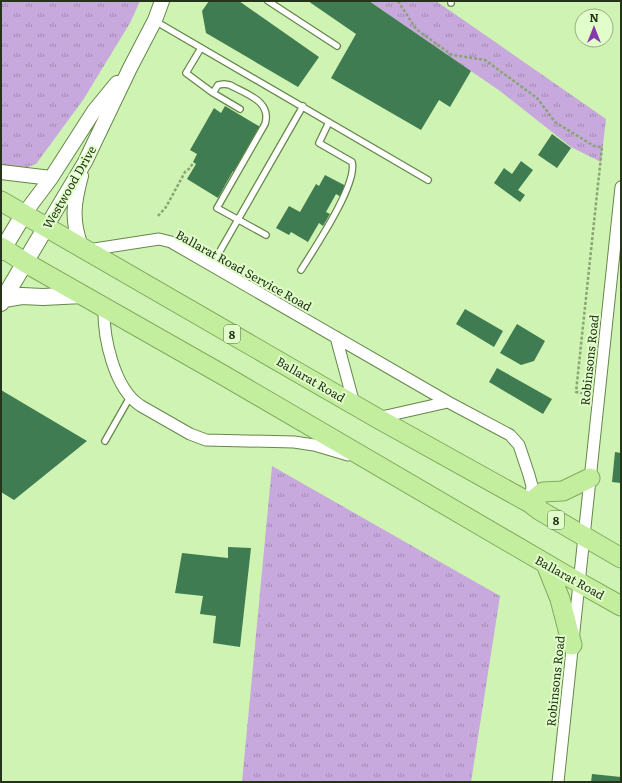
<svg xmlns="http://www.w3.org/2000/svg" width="622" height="783" font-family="Literata,serif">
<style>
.grass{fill:url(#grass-tufts)}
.building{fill:#3f7c51}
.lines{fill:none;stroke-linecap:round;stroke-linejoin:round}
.service-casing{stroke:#66874a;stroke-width:8}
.minor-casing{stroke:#66874a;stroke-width:13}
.tertiary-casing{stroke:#66874a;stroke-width:16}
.secondary-casing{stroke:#66874a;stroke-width:18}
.trunk-casing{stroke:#82aa60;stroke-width:21}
.path{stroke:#8aa574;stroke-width:2.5;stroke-dasharray:3 2;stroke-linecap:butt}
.service{stroke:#fff;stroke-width:5.5}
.minor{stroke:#fff;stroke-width:11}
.tertiary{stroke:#fff;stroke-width:14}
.secondary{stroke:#fff;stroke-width:16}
.trunk{stroke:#c3ee9e;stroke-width:19}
.labels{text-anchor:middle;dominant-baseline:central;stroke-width:4;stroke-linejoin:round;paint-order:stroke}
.shield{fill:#e1feca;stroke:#5d704f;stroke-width:1}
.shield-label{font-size:11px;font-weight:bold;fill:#25331a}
.street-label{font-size:12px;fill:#25331a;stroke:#e1feca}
</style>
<defs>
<pattern id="grass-tufts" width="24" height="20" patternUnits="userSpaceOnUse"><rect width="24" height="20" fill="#c8a9dd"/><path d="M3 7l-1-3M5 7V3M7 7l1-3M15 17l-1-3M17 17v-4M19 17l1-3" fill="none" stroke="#a28ab2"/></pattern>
</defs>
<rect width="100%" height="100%" fill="#cff3b2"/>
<!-- grass -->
<path class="grass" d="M1 1H140L130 23 83 100 36 164 22 169 1 168Z
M369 1H436L606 119 601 162 571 147 500 91Z
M272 466 500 596 471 782H242Z"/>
<!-- building -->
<path class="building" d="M209 1H239L319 57 298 87 206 33 202 11Z
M308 1H369L471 71 450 107 439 100 421 130 331 78 356 34Z
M225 106 262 128 235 173 233 171 218 198 187 179 196 164 193 162 197 154 190 150 214 108 221 113Z
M552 134 571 148 557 168 538 155Z
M521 161 533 170 518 190 525 195 520 202 494 183 504 168 512 174Z
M325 175 346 186 341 197 336 194 326 212 330 214 323 226 319 223 308 242 291 232 289 235 276 228 289 206 300 212 316 184 319 186Z
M465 309 503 331 494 347 456 324Z
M517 324 545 341 534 361 521 365 500 353Z
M497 368 552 399 543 414 489 382Z
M1 390 87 441 14 500 1 492Z
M615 452 621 453V483L612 482Z
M228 547 251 548 240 647 213 643 216 616 200 614 203 596 175 593 182 553 228 558Z
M592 774 621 777V782H591Z"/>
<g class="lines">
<defs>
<path id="service" d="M268 1 337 46
M451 3V1
M155 21 428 180
M201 48 186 73 213 93 240 109
M213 93 218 85 224 84 230 85C246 94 272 101 265 124L217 208 266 235
M212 265 303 106
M301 270C314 249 358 184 352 162L319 143 329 122
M105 441 130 397"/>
<path id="minor" d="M88 250 159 239 171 242 448 402 510 435 519 445 529 475 532 486 530 503
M104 307C103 337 114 389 141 406L190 434 206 440 294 442 314 445 348 455
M336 337 354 404
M377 418 448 402
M558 782 621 187"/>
<path id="tertiary" d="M1 172 51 178
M24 214 51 178 94 111 117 83
M46 227 85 162 130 68 155 20 162 1
M81 246C71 220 74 202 81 176"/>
<path id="secondary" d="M1 252 24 214
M4 299 22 296 43 297 83 295
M1 303 46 227"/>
<path id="trunk" d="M1 201 377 418 530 503 539 510 621 558
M1 247 26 263 223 375 562 573 621 606
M530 503 543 492 563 491 590 478
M546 564 560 599 572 645"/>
</defs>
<!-- service casing -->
<use href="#service" class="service-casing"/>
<!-- minor casing -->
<use href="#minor" class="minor-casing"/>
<!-- tertiary casing -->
<use href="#tertiary" class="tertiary-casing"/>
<!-- secondary casing -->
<use href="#secondary" class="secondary-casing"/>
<!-- trunk casing -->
<use href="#trunk" class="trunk-casing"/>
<!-- path -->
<path class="path" d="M398 1 416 29 452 55 485 60 537 98 555 122 594 146 602 147 576 392 587 394
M158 216 166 207 185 172 190 168 193 163"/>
<!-- service -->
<use href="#service" class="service"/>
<!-- minor -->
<use href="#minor" class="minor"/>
<!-- tertiary -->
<use href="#tertiary" class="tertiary"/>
<!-- secondary -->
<use href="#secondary" class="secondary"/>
<!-- trunk -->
<use href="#trunk" class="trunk"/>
</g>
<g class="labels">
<!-- shield labels -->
<g class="shield">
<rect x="224" y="325" width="16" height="18" rx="3"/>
<rect x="548" y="511" width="16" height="18" rx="3"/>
</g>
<g class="shield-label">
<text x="232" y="334">8</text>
<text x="556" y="520">8</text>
</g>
<!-- street labels -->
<g class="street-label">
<text transform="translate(69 187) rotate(-60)">Westwood Drive</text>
<text transform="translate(244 270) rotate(29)">Ballarat Road Service Road</text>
<text transform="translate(589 360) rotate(-84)">Robinsons Road</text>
<text transform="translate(311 379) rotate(30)">Ballarat Road</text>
<text transform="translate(570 577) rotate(29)">Ballarat Road</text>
<text transform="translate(555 681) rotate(-84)">Robinsons Road</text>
</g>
</g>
<!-- border -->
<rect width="622" height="783" fill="none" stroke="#25331a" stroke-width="4"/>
<!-- north arrow -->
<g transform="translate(594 28)"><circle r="19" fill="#e1feca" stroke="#96ad84"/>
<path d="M0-3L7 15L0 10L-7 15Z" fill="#863bad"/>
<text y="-6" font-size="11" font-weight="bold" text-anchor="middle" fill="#25331a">N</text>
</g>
</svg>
